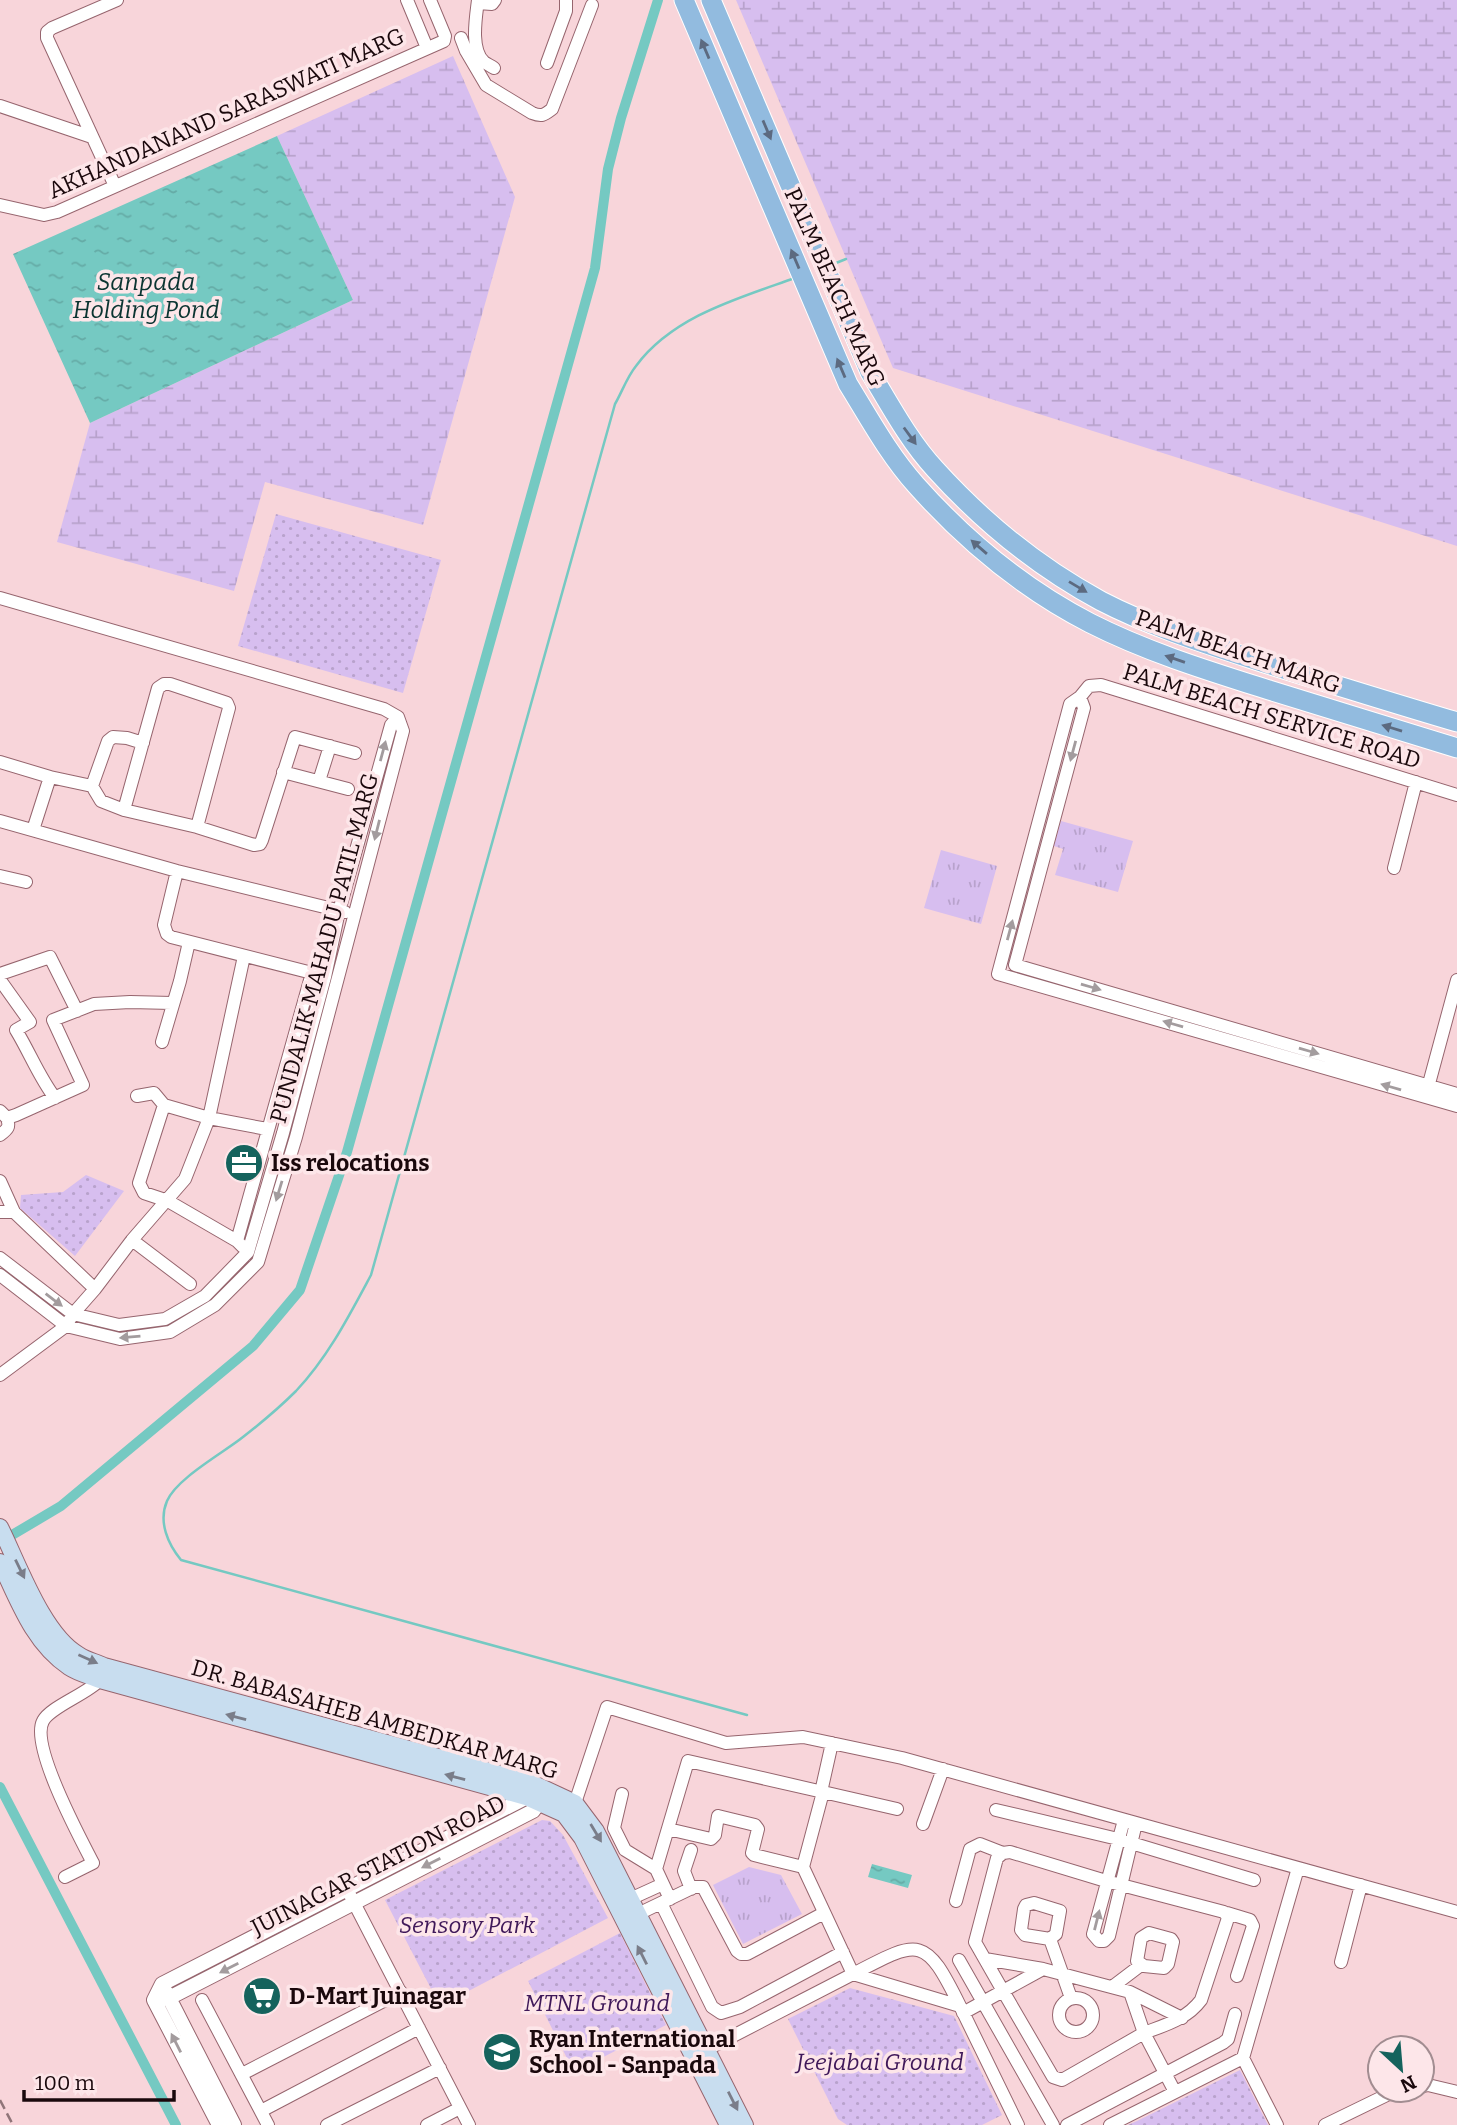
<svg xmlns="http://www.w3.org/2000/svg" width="1457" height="2125" font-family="Bitter,serif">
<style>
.grass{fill:url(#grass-tufts)}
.wetland{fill:url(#wetland-marsh)}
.park{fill:url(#park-dots)}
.water{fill:url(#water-ripples)}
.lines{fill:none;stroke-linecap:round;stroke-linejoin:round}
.stream{stroke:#75c9c2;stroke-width:2.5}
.canal{stroke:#75c9c2;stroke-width:10}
.minor-casing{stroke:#96656e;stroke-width:14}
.tertiary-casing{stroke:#96656e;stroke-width:16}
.secondary-casing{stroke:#96656e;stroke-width:18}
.primary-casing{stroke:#fff;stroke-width:21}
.minor{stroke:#fff;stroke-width:12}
.tertiary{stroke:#fff;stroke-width:14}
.secondary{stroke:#c8ddef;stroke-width:16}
.primary{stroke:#92bbdf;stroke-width:19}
.rail{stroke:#907579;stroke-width:2.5;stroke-dasharray:10 5;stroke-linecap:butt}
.oneway{fill:#5c6a80}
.oneway2{fill:#a39c9e}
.oneway3{fill:#7a7d89}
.labels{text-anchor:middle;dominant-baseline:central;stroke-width:7;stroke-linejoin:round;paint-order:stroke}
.street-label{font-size:23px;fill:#1a080c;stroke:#fde6e9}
.poi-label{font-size:23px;font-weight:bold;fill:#1a080c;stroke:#fde6e9;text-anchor:start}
.park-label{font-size:23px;font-style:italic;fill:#3f1859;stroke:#fde6e9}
.water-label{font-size:24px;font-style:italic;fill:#0a3431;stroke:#fde6e9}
</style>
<defs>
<pattern id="grass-tufts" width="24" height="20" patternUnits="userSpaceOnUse" patternTransform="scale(1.75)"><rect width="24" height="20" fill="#d7beef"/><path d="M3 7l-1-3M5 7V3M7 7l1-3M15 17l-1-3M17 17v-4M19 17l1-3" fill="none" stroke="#b8a2cc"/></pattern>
<pattern id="wetland-marsh" width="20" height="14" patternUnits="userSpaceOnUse" patternTransform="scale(1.75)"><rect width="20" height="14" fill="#d7beef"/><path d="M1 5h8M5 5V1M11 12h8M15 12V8" fill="none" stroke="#b8a2cc"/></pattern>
<pattern id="park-dots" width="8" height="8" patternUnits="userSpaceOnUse" patternTransform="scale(1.75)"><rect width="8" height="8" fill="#d7beef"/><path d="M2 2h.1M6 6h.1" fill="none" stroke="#b8a2cc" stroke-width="1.8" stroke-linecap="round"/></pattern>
<pattern id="water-ripples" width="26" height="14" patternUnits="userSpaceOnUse" patternTransform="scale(1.75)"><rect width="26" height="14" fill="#75c9c2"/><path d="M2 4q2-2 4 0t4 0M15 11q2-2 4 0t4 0" fill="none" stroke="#65aba6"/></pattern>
</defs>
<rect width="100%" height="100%" fill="#f8d5da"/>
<!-- grass -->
<path class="grass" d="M1061 821 1133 841 1118 892 1055 875 1063 849 1054 846Z
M941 850 997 866 981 924 924 908Z
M749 1867 781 1875 802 1914 743 1944 713 1885Z"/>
<!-- wetland -->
<path class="wetland" d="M736 0H1457V546L893 368Z
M453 56 515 197 423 525 265 482 234 591 57 542 90 423 353 300 277 136Z"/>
<!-- park -->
<path class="park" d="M276 514 441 560 403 693 238 646Z
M86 1175 124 1191 75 1256 20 1208 21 1195 63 1192Z
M542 1820 550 1821 563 1835 608 1918 440 2006 385 1900Z
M620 1933 666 2025 574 2072 528 1981Z
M850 1988 954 2016 1002 2115 982 2125H847L838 2119 788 2019Z
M1240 2070 1268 2125H1128L1137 2121Z"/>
<!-- water -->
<path class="water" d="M277 136 353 300 90 423 13 254Z
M872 1864 912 1875 908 1888 868 1877Z"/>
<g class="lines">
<!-- stream -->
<path class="stream" d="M831 265 846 259
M747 1715 181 1560C168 1544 158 1522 167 1501 177 1478 223 1453 243 1437 261 1423 280 1407 296 1391 328 1357 349 1316 371 1275L615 404C622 392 627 377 636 366 673 316 739 298 795 278"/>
<!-- canal -->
<path class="canal" d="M2 1541 61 1506 253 1346 300 1290 347 1152 595 268 608 169 621 118 658 0
M0 1787 176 2125"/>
<defs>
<path id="minor" d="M407 0 427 48
M478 0C476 17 470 49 484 62 487 64 491 66 494 68
M478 3 492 4 495 0
M461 38 466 51 486 85 532 113C542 117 544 115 552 109L592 5
M547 63 566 11V0
M0 106 92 137
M115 186 47 38V32L52 28 117 0
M0 205 44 215 57 212 444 41 445 36 430 0
M0 598 384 709 398 717
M1080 697 1089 686 1101 685 1457 795
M0 762 50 777
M283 772 348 789
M319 781 330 746
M92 786 108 741 113 737 127 738 143 743
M124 810 158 688 164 684H170L227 703 229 708 197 827
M0 821 177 871 345 912
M33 830 50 777 92 786 101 801 124 810 197 827 254 845 260 844 262 840 295 737 355 753
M1394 868 1416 782
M177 871 164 925 167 934 171 937 320 975
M0 876 26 882
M0 974 50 957 77 1011
M0 980 30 1022 16 1030C30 1053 39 1077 55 1098
M162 1042 180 981 189 942
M1427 1091 1457 980
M1457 1094 1015 965 1084 708 1080 697 1070 704 998 974 1457 1106
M137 1096 154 1093 164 1105 209 1118 267 1129
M164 1105 139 1183 144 1193 168 1201 237 1241 243 1247
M0 1111 7 1118 16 1115 83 1085 53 1020 94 1004 130 1002 172 1003
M0 1135C8 1129 10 1127 7 1118
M0 1181 14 1212 95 1289
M0 1212H14
M132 1240 190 1284
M237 1241 312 973
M0 1258 73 1314 119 1325 165 1319 205 1296 248 1252 283 1133 325 977 339 911 391 725 398 717
M0 1275 66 1326 120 1339 170 1332 215 1305 258 1262 296 1137 403 731 398 717
M0 1375 66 1326 73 1314 95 1289 132 1240 185 1179 209 1118 244 956
M821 1792 832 1743
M823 1792 897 1809
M622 1794 614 1828 625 1850 656 1869
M569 1809 575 1803 607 1707 726 1743 803 1737 902 1758 1457 1912
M996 1810 1118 1839 1254 1880
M1124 1820 1093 1934 1099 1941H1104L1109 1936 1136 1823
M923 1824 943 1769
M668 1829 711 1839 715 1835 718 1816 755 1825 758 1829 752 1853 754 1855 803 1867
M691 1850 684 1871 691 1889
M1010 1852 1106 1881 1224 1912 1228 1917 1227 1921 1201 2000C1187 2019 1165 2025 1144 2033L1130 1992 1043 1969 1003 1991 975 1942 997 1858 1003 1853Z
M65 1877 93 1863C80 1838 30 1745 43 1721 50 1707 87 1694 100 1680
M350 1895 469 2125
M630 1899 663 1884
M670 1899 656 1869 688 1761 823 1792 803 1867 853 1974C920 1939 925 1935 960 2006
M956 1901 970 1849 980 1844 1003 1853
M661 1903 712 2007 721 2013 740 2007 843 1952
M1034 1903 1060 1911 1056 1934 1050 1939 1025 1935 1021 1930 1024 1909 1026 1905Z
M1227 1913 1250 1920 1253 1926 1237 1976
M638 1914 694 1887H703L737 1951 741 1954H747L824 1913
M1149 1933 1171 1939 1173 1942 1168 1964 1164 1968 1144 1966 1137 1961 1141 1938Z
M1050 1939 1071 1998
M985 1959 1043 1969
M959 1960 1053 2125
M1341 1962 1361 1885
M1112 1987 1141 1965
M1130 1992 1182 2018
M1059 2015a17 17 0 1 1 34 0a17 17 0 1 1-34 0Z
M202 2000 268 2125
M963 2013 1003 1991 1053 2077 1062 2080 1144 2033 1175 2092
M700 2053 853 1974 960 2006 1018 2125
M1243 2058 1298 1868
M242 2074 401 1992
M1422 2086 1428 2085 1457 2092
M261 2111 419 2028
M327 2125 440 2068
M427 2125 460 2108
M1067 2125 1223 2043 1228 2039 1235 2014
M1110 2125 1243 2058 1277 2125
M1325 2125 1397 2090"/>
<path id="tertiary" d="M166 1992 234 2125
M154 2000 169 1998 533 1811 544 1796
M154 2000 162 1984 531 1795
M154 2000 219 2125"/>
<path id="secondary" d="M0 1527C18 1563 43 1635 79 1655 86 1660 96 1662 104 1666L530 1782 575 1803 596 1831 745 2125
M0 1562C18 1600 33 1643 69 1667 78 1673 90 1676 100 1680L526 1797 564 1814 582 1838 728 2125"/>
<path id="primary" d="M684 0 848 384C869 418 889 455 916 485 965 540 1024 589 1090 623 1147 652 1209 671 1269 690 1332 709 1394 729 1457 748
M711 0 870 372C890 405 909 441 935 469 983 522 1038 567 1101 601 1155 629 1216 647 1274 666 1335 685 1396 704 1457 722"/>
</defs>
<!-- minor casing -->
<use href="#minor" class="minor-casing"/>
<!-- tertiary casing -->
<use href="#tertiary" class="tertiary-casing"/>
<!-- secondary casing -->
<use href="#secondary" class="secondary-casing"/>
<!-- primary casing -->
<use href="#primary" class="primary-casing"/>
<!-- minor -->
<use href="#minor" class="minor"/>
<!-- tertiary -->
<use href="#tertiary" class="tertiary"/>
<!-- secondary -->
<use href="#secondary" class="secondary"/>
<!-- primary -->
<use href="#primary" class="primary"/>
<!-- rail -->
<path class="rail" d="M0 2100 13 2125"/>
</g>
<!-- one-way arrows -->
<defs><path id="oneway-solid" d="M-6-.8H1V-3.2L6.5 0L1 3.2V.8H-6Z" transform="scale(1.75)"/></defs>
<g class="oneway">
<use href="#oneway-solid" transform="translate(705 49) rotate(-113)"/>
<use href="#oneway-solid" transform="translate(767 130) rotate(67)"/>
<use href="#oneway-solid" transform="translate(795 259) rotate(-113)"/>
<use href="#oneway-solid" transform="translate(841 368) rotate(-113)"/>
<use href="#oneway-solid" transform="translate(910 436) rotate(54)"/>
<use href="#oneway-solid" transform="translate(979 547) rotate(-139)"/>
<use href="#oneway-solid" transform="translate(1078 587) rotate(31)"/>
<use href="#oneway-solid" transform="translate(1175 659) rotate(-161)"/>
<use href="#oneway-solid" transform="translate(1392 728) rotate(-163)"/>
</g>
<g class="oneway2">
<use href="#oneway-solid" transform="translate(383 751) rotate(-75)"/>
<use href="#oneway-solid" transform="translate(1073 751) rotate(105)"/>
<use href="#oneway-solid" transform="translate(377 830) rotate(104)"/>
<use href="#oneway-solid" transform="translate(1010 930) rotate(-75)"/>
<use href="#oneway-solid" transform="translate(1091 987) rotate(16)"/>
<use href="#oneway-solid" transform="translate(1173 1024) rotate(-164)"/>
<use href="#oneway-solid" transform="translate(1309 1051) rotate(16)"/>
<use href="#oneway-solid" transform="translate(1391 1087) rotate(-164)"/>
<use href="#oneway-solid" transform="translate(279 1191) rotate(107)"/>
<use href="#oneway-solid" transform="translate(54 1300) rotate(37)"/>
<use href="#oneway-solid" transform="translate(130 1337) rotate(175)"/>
<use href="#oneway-solid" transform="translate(431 1863) rotate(153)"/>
<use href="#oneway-solid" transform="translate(1097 1920) rotate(-76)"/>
<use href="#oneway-solid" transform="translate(229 1968) rotate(153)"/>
<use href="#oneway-solid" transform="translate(176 2043) rotate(-117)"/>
</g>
<g class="oneway3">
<use href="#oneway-solid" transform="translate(20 1569) rotate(64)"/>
<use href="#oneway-solid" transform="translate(88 1659) rotate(24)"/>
<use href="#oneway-solid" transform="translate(236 1717) rotate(-165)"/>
<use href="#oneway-solid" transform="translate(455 1777) rotate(-165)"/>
<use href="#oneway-solid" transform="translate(596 1833) rotate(59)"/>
<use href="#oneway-solid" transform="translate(642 1955) rotate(-117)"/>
<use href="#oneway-solid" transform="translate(733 2101) rotate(63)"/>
</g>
<!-- icons -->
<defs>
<symbol id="office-disc" viewBox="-11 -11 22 22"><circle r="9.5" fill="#15635d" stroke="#fde6e9"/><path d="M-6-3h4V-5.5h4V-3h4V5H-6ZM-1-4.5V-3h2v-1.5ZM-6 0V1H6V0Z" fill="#fff"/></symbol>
<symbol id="supermarket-disc" viewBox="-11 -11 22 22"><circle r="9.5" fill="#15635d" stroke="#fde6e9"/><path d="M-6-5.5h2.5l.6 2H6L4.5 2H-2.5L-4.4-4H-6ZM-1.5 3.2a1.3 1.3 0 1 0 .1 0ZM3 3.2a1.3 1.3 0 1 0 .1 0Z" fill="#fff"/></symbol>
<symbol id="school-disc" viewBox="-11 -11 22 22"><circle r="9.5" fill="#15635d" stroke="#fde6e9"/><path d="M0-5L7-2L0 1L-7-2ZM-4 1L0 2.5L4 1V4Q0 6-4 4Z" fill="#fff"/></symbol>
</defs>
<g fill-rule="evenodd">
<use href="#office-disc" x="222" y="1141" width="44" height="44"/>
<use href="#supermarket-disc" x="240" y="1974" width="44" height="44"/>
<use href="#school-disc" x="480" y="2030" width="44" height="44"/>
</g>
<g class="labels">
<!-- street labels -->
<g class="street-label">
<text transform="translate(226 113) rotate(-24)">AKHANDANAND SARASWATI MARG</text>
<text transform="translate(835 287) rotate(66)">PALM BEACH MARG</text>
<text transform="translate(1238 651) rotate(19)">PALM BEACH MARG</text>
<text transform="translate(1272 716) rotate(17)">PALM BEACH SERVICE ROAD</text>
<text transform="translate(324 948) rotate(-75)">PUNDALIK MAHADU PATIL MARG</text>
<text transform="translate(375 1719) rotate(16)">DR. BABASAHEB AMBEDKAR MARG</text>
<text transform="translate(378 1865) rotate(-27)">JUINAGAR STATION ROAD</text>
</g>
<!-- poi labels -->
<g class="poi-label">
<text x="271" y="1163">Iss relocations</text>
<text x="289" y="1996">D-Mart Juinagar</text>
<text x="529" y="2039">Ryan International<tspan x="529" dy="26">School - Sanpada</tspan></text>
</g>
<!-- park labels -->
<g class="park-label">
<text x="467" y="1925">Sensory Park</text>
<text x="597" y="2003">MTNL Ground</text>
<text x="880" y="2062">Jeejabai Ground</text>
</g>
<!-- water labels -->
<g class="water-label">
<text x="146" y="282">Sanpada<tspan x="146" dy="28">Holding Pond</tspan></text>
</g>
</g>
<!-- north arrow -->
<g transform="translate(1401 2069) rotate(154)"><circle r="33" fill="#fde6e9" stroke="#a28d91" stroke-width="2"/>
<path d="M0-5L12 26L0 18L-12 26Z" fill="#15635d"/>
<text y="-10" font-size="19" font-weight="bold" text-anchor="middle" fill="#1a080c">N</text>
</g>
<!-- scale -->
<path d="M24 2090v10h150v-10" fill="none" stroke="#1a080c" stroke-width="3.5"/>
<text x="35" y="2090" font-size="21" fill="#1a080c" stroke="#fde6e9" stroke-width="5" paint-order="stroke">100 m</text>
</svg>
